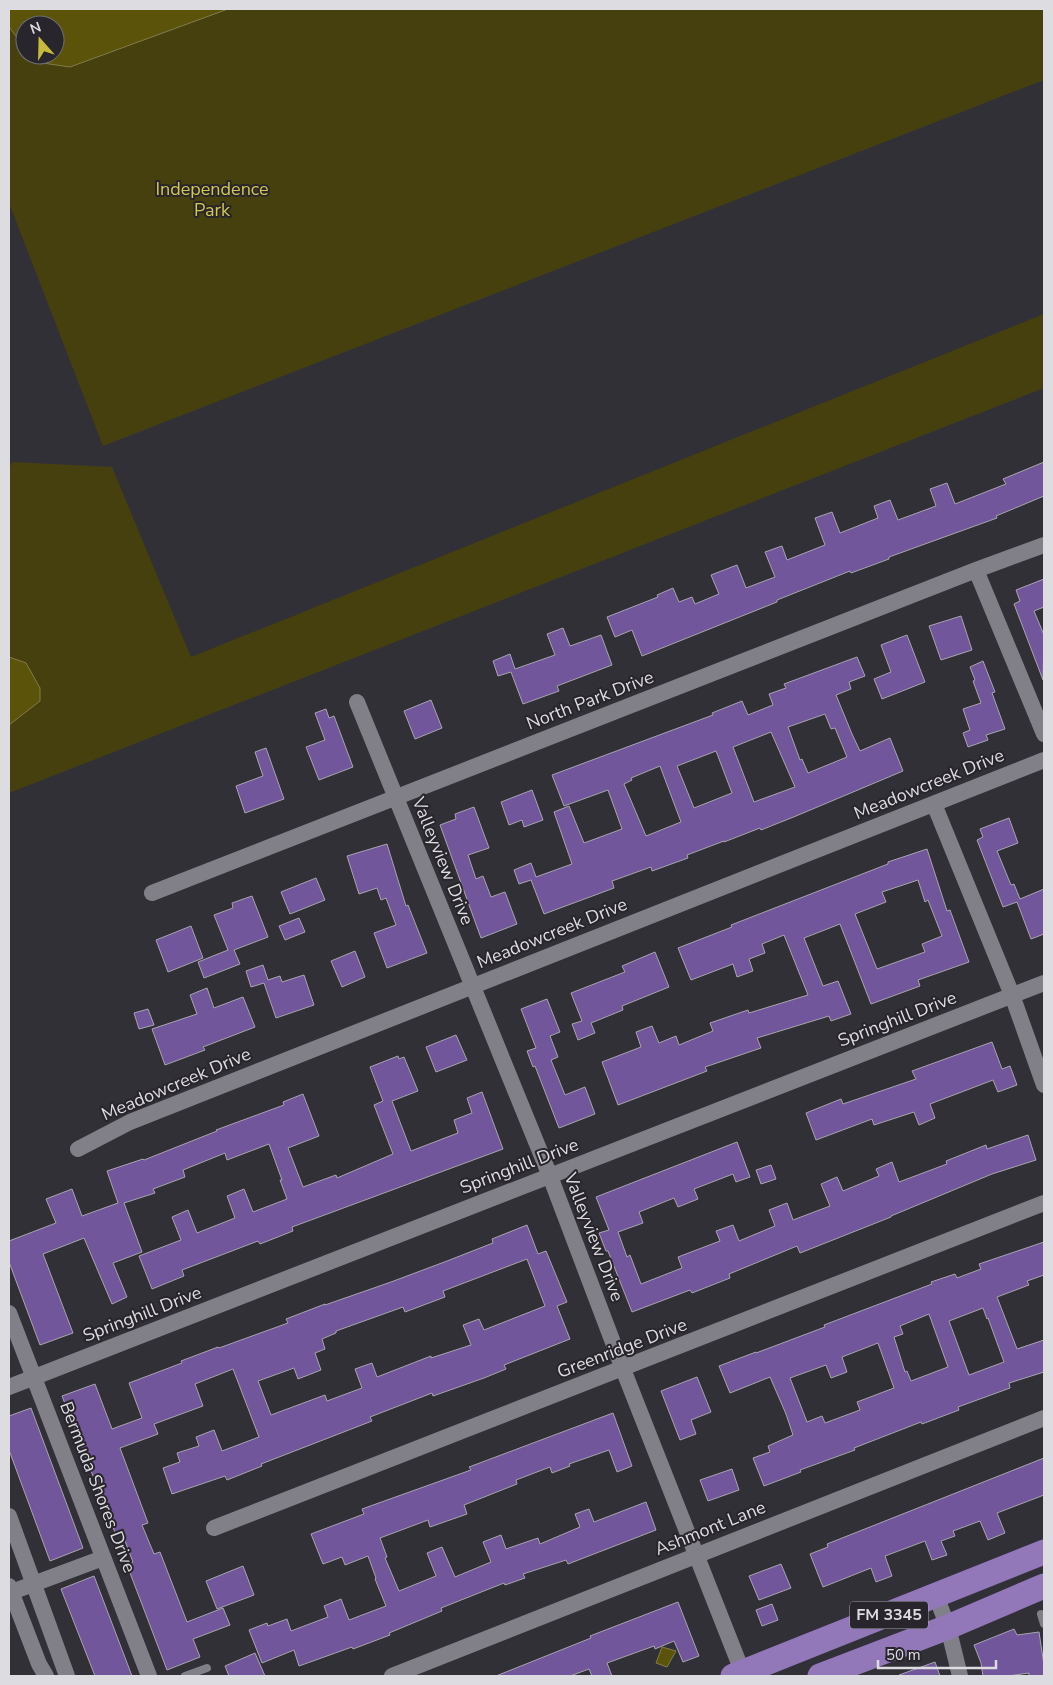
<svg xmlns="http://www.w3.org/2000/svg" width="1053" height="1685" font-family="'Nunito Sans',sans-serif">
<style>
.green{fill:#45400e;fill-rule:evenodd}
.water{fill:#5a5309;stroke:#817c4a}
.building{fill:#71569b;stroke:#a8a5ad;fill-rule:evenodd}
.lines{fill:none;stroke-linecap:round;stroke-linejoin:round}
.service{stroke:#817f87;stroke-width:8}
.minor{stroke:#817f87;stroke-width:16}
.primary{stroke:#9278b9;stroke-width:25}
.labels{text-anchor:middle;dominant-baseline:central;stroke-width:4;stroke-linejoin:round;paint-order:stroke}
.shield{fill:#28262c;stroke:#a7a5aa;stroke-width:1}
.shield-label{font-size:16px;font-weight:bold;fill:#dddce0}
.park-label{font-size:18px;fill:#d4c750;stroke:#28262c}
.street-label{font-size:18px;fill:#dddce0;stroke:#28262c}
</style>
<rect width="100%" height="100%" fill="#323037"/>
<!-- green -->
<path class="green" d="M9 9H1044V80L103 446 9 203ZM25 25H55V55H25Z
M1044 314V388L9 793V469L12 462 112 467 191 657Z"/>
<!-- water -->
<path class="water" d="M9 9H228L70 67 36 62 31 55H55V25H25V48L9 27Z
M9 657 26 663 40 688V701L9 725Z
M662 1647 676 1651 667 1667 656 1663Z"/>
<!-- building -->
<path class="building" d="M1044 462V496L996 516 997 518 889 557V559L851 573 850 571 777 600V602L642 656 632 630 615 637 607 617 658 597 657 595 673 588 679 602 692 597 695 604 719 594 711 575 737 565 746 588 775 577 765 552 782 546 787 560 825 545 815 518 832 512 840 533 878 518 874 506 890 500 898 520 936 506 930 489 947 483 955 504 1006 484 1003 479Z
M1044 579V607L1034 611 1044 635 1043 680 1014 604 1020 601 1016 590Z
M961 616 972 650 941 660 929 626Z
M563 628 570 646 601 635 612 665 557 686 559 691 523 704 511 672 498 676 493 661 510 654 515 669 555 655 547 634Z
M907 635 925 682 882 699 874 679 891 672 881 645Z
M857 657 865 676 849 682 851 689 836 695 852 734 860 751 890 738 903 771 796 816 761 830 760 828 724 842V841L687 855 688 858 652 871 651 867 612 881 614 888 544 914 531 880 519 884 514 870 531 863 536 877 572 864 554 812 569 806 584 843 622 829 608 790 564 806 552 775 713 715 712 713 742 701 748 715 773 705 769 694 786 688 784 684ZM825 714 831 729 835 728 847 757 808 773 802 759 800 760 788 727ZM771 732 795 787 754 802 733 747ZM716 751 732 793 694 808 677 766ZM660 766 681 822 646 836 624 784 632 780 631 778Z
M983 661 995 692 992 693 1005 729 986 735 988 740 968 747 963 733 970 730 963 709 981 703 973 681 975 680 970 667Z
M431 700 442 728 415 739 404 711Z
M326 709 329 718 334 716 353 767 319 780 306 747 325 740 315 713Z
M266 748 284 799 245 813 236 786 263 776 255 752Z
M532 790 543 820 524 827 522 820 509 825 501 802Z
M474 807 489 848 468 855 476 879 483 876 491 897 505 892 517 924 481 938 440 825 456 819 455 814Z
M1009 818 1018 843 997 851 1011 885 1014 884 1020 899 1044 889V934L1031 939 1017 902 1003 907 977 840 983 837 980 829Z
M387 844 406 906 408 905 427 953 387 968 374 933 396 925 386 898 381 900 377 888 359 894 347 856Z
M927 849 947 911 950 910 969 962 918 980 920 986 871 1004 840 924 804 938 823 986 838 981 851 1014 831 1021 829 1016 757 1038 761 1048 705 1067 707 1071 618 1105 602 1062 641 1047 636 1032 652 1026 659 1043 676 1036 679 1045 713 1031 710 1023 748 1010 749 1013 808 995 784 935 762 944 765 953 749 959 753 971 737 977 733 964 691 980 678 948 732 927 731 925 888 864V862ZM918 880 925 902 928 900 942 936 922 944 925 952 877 969 855 914 886 902 882 892Z
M316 878 325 900 290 914 281 892Z
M252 896 268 937 234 950 240 964 204 978 198 962 228 950 214 915 233 908 232 903Z
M299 918 305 932 285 940 279 926Z
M191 926 203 958 168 972 156 940Z
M355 951 365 977 342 987 331 961Z
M655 952 669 987 622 1006 623 1010 591 1023 595 1033 578 1040 572 1024 582 1021 571 993 625 972 622 966Z
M263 965 268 980 280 976 282 982 304 975 314 1005 276 1018 264 983 251 987 246 971Z
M207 988 214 1008 243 997 255 1027 203 1047 205 1050 165 1065 152 1029 197 1014 190 995Z
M547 999 560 1032 550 1036 558 1057 551 1060 565 1095 585 1087 595 1114 559 1128 535 1066 533 1067 527 1051 536 1048 521 1009Z
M148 1009 154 1025 139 1029 134 1013Z
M456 1035 467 1060 436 1072 426 1047Z
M992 1042 1002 1069 1010 1066 1017 1085 998 1092 993 1080 930 1104 935 1118 919 1125 914 1112 874 1125 872 1119 816 1140 806 1113 841 1099 843 1104 916 1079 912 1071Z
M398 1056 399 1059 404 1057 418 1091 392 1101 411 1151 458 1133 454 1120 472 1113 467 1098 482 1092 503 1149 292 1227 293 1231 260 1244 258 1241 182 1270 184 1276 152 1289 139 1256 181 1240 172 1217 188 1210 197 1233 235 1218 227 1196 244 1189 253 1212 287 1199 280 1180H282L269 1144 227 1160 225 1153 183 1170 185 1177 153 1189 155 1193 124 1203 142 1252 113 1263 127 1297 112 1304 84 1238 43 1254 73 1333 40 1345 9 1262V1241L56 1223 46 1199 72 1189 82 1216 118 1203 107 1171 143 1159 144 1160 217 1131 216 1130 284 1105 283 1102 303 1094 319 1136 288 1148 303 1187 336 1175 337 1178 393 1154 374 1105 383 1101 370 1067Z
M1028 1135 1036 1160 992 1174 891 1216V1217L800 1253 797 1246 729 1274 730 1278 692 1293 690 1290 632 1312 608 1251H606L599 1233 609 1230 596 1197 737 1142 750 1177 736 1182 733 1174 694 1189 698 1199 678 1207 674 1198 639 1212 643 1223 618 1232 627 1257 630 1255 641 1284 682 1268 678 1257 720 1241 716 1231 733 1225 739 1241 775 1226 769 1210 787 1203 793 1220 830 1206 821 1184 837 1177 843 1191 879 1176 876 1169 892 1162 899 1182 947 1164 946 1161 986 1145 987 1149Z
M771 1165 776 1179 761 1184 756 1170Z
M527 1225 538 1254 546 1251 567 1302 557 1306 570 1339 504 1365 506 1369 484 1378 433 1396 432 1393 370 1417 372 1421 261 1464 262 1466 227 1480 225 1476 172 1494 163 1468 180 1462 177 1453 199 1446 196 1437 214 1430 222 1451 259 1437 233 1369 195 1384 203 1406 154 1424 158 1434 120 1448 148 1523 142 1525 154 1554 160 1552 187 1622 223 1608 230 1625 193 1639 200 1657 167 1670 127 1565 133 1562 122 1533 116 1535 62 1396 95 1384 112 1429 142 1418 129 1383 182 1363 181 1361 218 1347 219 1348 288 1323 286 1319 325 1304V1305L391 1282 447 1261 493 1243 492 1239ZM527 1259 545 1306 484 1330 479 1319 463 1325 471 1345 431 1358V1356L377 1377 372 1363 355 1369 362 1388 327 1401 325 1395 271 1415 258 1381 294 1368 298 1379 321 1370 315 1353 325 1349 322 1339 336 1333V1331L403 1307 405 1312 445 1297 443 1291Z
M1044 1242V1275L1027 1281 1029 1285 997 1297 1017 1349 1044 1340V1372L1009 1383 1010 1388 958 1407 959 1410 922 1424 921 1422 854 1448 855 1450 800 1470 801 1472 764 1486 753 1458 770 1452 768 1446 793 1435 786 1414 770 1377 730 1393 719 1366 756 1352V1353L825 1327 824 1325 932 1284 931 1282 955 1274 957 1278 981 1269 979 1264ZM983 1308 987 1319 988 1318 1004 1362 969 1375 949 1321ZM929 1314 948 1367 911 1381 907 1371 905 1372 894 1337 903 1334 900 1326ZM878 1343 894 1388 857 1402 860 1410 825 1423 822 1416 807 1422 790 1378 826 1365 831 1378 847 1372 842 1357Z
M697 1377 711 1412 691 1420 696 1434 680 1440 661 1391Z
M31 1408 83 1548 50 1561 9 1450V1416Z
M613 1413 632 1466 617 1472 609 1450 569 1464 570 1466 552 1473 550 1467 516 1480 517 1484 464 1505 467 1514 430 1527 428 1520 380 1538 387 1557 385 1558 399 1591 436 1576 427 1553 442 1547 455 1577 491 1562 483 1542 501 1535 506 1549 538 1538 540 1544 580 1527 575 1514 589 1509 594 1522 646 1502 656 1530 568 1564 566 1560 523 1574 525 1578 505 1585 504 1583 441 1608 442 1611 389 1633 390 1635 353 1649 352 1647 299 1666 294 1650 262 1663 249 1630 267 1623 268 1626 287 1619 291 1631 328 1617 324 1606 341 1599 349 1620 386 1606 375 1579 376 1578 368 1556 345 1565 342 1557 323 1564 311 1534 364 1514 362 1509 471 1470 469 1467Z
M1044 1458V1495L997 1513 1005 1533 988 1540 980 1521 953 1531 955 1536 941 1541 947 1555 932 1560 925 1541 885 1556 892 1576 876 1582 871 1568 823 1587 810 1554 828 1547 827 1544Z
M732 1469 739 1490 708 1501 700 1480Z
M781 1564 791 1588 759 1600 749 1576Z
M243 1566 254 1595 217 1609 206 1581Z
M94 1576 132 1676H95L61 1589Z
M678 1602 699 1656 683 1662 674 1641 655 1649 654 1646 607 1663 612 1676H592L589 1669 570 1676H496L591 1638 590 1636Z
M772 1604 778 1620 762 1626 756 1610Z
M1014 1629 1017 1635 1039 1632 1044 1665V1676H1029V1673L1008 1676H983L981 1663 974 1645Z
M255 1653 265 1676H229L225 1666Z
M935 1662 940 1676H899V1675Z"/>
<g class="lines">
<!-- service -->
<path class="service" d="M1041 1614 1044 1624
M185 1676 207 1668"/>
<!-- minor -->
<path class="minor" d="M976 570 1044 734
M357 702 550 1176 623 1369 744 1676
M934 804 1012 995 1044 1085
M152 893 976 570 1044 545
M78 1149 130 1122 1044 760
M9 1313 149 1676
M9 1387 1044 983
M9 1516 67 1676
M214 1528 1044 1203
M9 1586 39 1664 46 1676
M9 1593 103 1558
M936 1596 948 1627 960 1676
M392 1676 1044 1418"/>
<!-- primary -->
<path class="primary" d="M733 1676 1044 1552
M820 1676 948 1627 1044 1586"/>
</g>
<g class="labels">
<!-- shield labels -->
<rect class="shield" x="850" y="1601.5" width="78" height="27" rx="4"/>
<g class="shield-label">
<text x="889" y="1615">FM 3345</text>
</g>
<!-- park labels -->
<g class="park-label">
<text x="212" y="189">Independence<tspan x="212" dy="21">Park</tspan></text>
</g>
<!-- street labels -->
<g class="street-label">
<text transform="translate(590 700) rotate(-21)">North Park Drive</text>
<text transform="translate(929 784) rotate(-22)">Meadowcreek Drive</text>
<text transform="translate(443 861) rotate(68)">Valleyview Drive</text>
<text transform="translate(552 933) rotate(-22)">Meadowcreek Drive</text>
<text transform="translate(897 1019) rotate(-21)">Springhill Drive</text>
<text transform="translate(176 1084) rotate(-23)">Meadowcreek Drive</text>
<text transform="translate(519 1166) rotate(-21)">Springhill Drive</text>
<text transform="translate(594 1237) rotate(69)">Valleyview Drive</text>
<text transform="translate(142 1314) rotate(-21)">Springhill Drive</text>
<text transform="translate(622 1348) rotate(-21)">Greenridge Drive</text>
<text transform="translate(98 1487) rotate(69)">Bermuda Shores Drive</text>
<text transform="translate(710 1528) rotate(-22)">Ashmont Lane</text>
</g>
</g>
<!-- border -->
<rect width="1053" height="1685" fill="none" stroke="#dddce0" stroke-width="20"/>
<!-- north arrow -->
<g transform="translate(40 40) rotate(340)"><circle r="24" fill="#28262c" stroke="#706f74"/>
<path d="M0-4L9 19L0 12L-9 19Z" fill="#c8bb3b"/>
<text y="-8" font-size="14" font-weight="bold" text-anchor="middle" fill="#dddce0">N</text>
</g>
<!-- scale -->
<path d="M878 1660v8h118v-8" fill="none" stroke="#dddce0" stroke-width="2.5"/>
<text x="886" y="1660" font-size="15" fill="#dddce0" stroke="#28262c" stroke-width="4" paint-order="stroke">50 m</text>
</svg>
